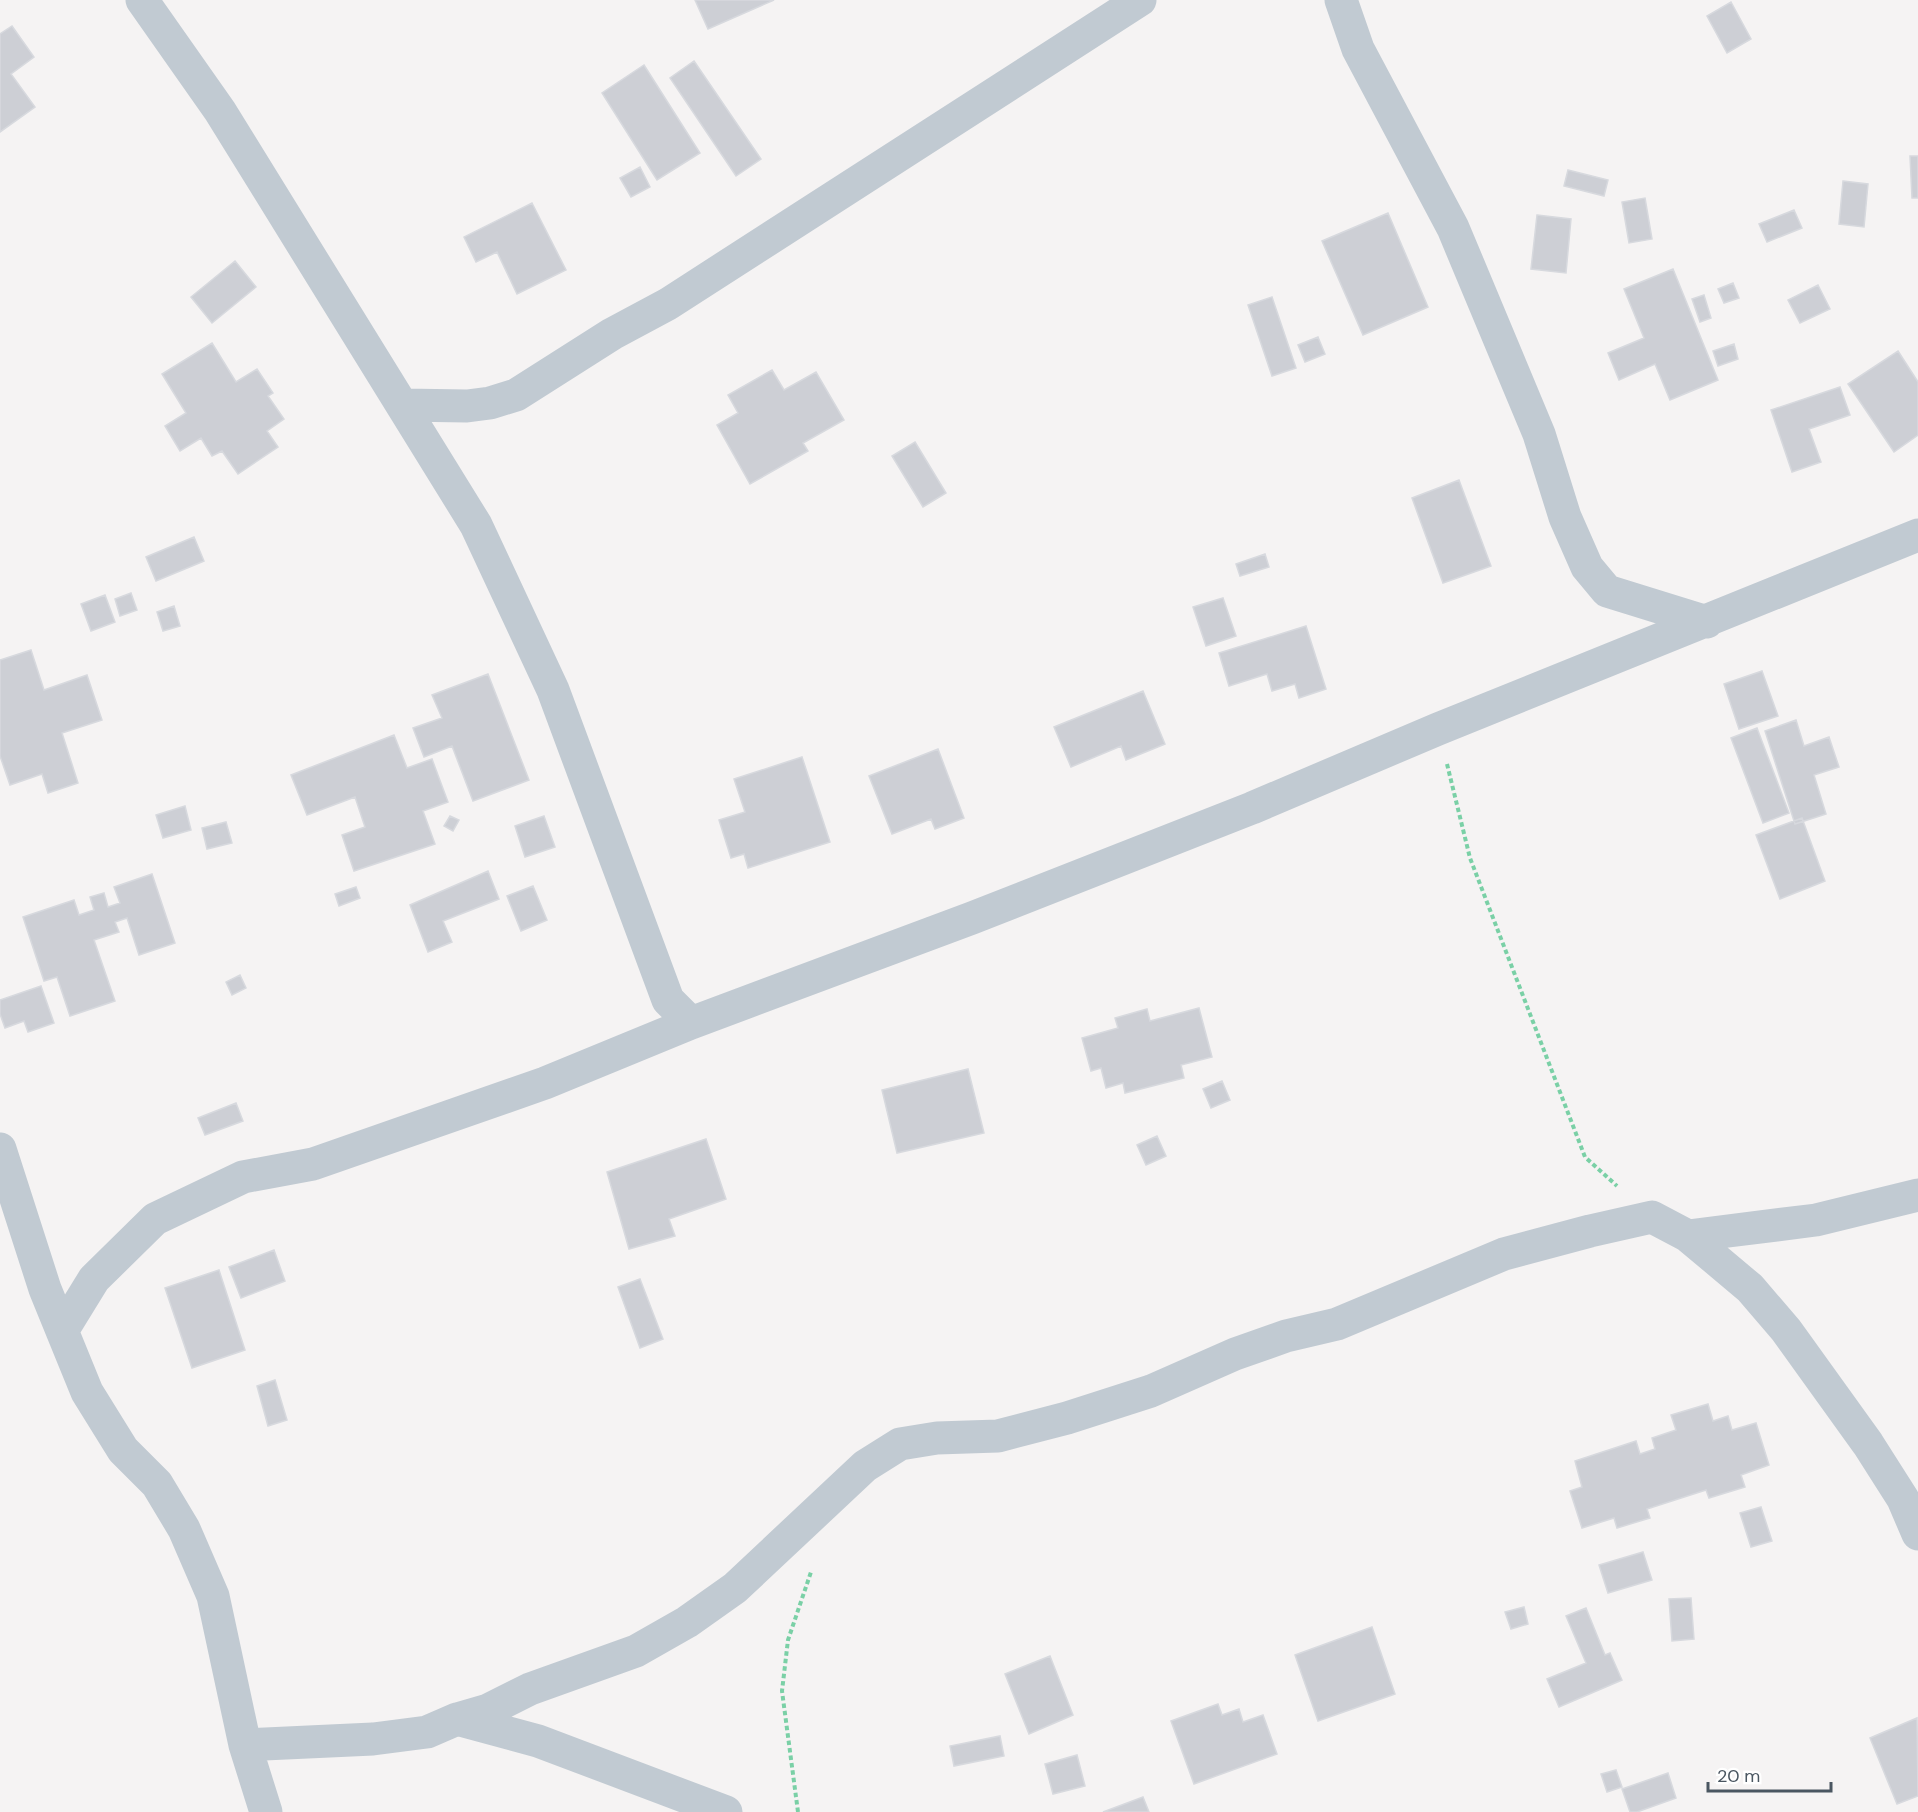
<svg xmlns="http://www.w3.org/2000/svg" width="1918" height="1812" font-family="'DM Sans',sans-serif">
<style>
.building{fill:#cdcfd5;stroke:#d7d9de;stroke-width:1.5}
.lines{fill:none;stroke-linecap:round;stroke-linejoin:round}
.path{stroke:#7ad0a6;stroke-width:4;stroke-dasharray:4.5 3;stroke-linecap:butt}
.minor{stroke:#c1cad2;stroke-width:33}
</style>
<rect width="100%" height="100%" fill="#f5f3f3"/>
<!-- building -->
<path class="building" d="M695 0H774L708 29Z
M1731 2 1751 39 1727 53 1707 16Z
M12 26 34 57 11 74 35 107 0 132V34Z
M694 61 761 159 736 176 670 78Z
M644 65 700 153 657 180 602 93Z
M1910 156H1918V198H1912Z
M640 167 650 187 631 197 620 178Z
M1568 170 1608 180 1604 196 1564 186Z
M1843 181 1868 184 1864 227 1839 224Z
M1645 198 1652 239 1629 243 1622 202Z
M532 203 566 270 517 294 497 252 476 262 464 237Z
M1794 210 1802 228 1767 242 1759 224Z
M1388 213 1428 307 1363 335 1322 241Z
M1537 215 1571 219 1566 273 1531 269Z
M235 261 256 287 212 323 191 297Z
M1673 269 1718 380 1670 400 1655 364 1619 380 1608 353 1644 338 1624 289Z
M1733 283 1739 298 1724 303 1718 289Z
M1818 285 1830 309 1800 323 1788 300Z
M1704 295 1711 318 1700 322 1692 299Z
M1272 297 1296 368 1272 376 1248 305Z
M1318 337 1325 354 1305 362 1298 345Z
M212 343 236 382 257 369 273 393 268 396 284 419 267 431 278 447 238 474 222 451 212 456 201 438 180 451 165 426 186 413 162 374Z
M1734 344 1738 359 1718 366 1713 351Z
M1898 351 1918 382V435L1894 452 1848 384Z
M772 370 784 390 816 372 844 420 803 443 808 451 750 484 717 425 738 413 728 395Z
M1840 387 1850 415 1809 429 1821 462 1792 472 1771 410Z
M915 442 946 493 923 507 892 456Z
M1459 480 1491 566 1443 583 1412 498Z
M194 537 204 561 156 581 146 557Z
M1265 554 1269 567 1240 576 1236 564Z
M131 593 137 610 120 616 115 599Z
M105 595 115 622 91 631 81 604Z
M1223 598 1236 636 1206 646 1193 607Z
M174 606 180 626 163 631 157 612Z
M1306 626 1326 689 1299 698 1295 684 1272 691 1267 674 1229 686 1219 653Z
M31 650 44 690 87 675 102 720 62 733 78 783 48 793 42 774 10 785 0 756V660Z
M1762 671 1778 716 1739 729 1724 684Z
M488 674 529 780 473 801 452 746 424 757 413 728 442 718 432 695Z
M1143 691 1165 744 1126 760 1121 746 1071 767 1054 727Z
M1796 720 1804 746 1829 737 1839 767 1814 775 1826 814 1795 824 1765 731Z
M1757 728 1789 813 1763 823 1731 738Z
M394 735 407 768 432 759 448 802 423 811 435 844 354 871 342 835 365 827 355 797 307 815 291 775Z
M938 749 964 818 935 829 931 819 892 834 869 776Z
M802 757 830 842 748 868 744 854 731 858 719 820 745 812 734 779Z
M185 806 191 830 163 838 156 815Z
M450 816 459 820 453 831 444 826Z
M544 816 555 847 525 857 515 826Z
M1802 818 1825 881 1780 899 1756 835Z
M226 822 232 843 207 849 202 828Z
M488 871 499 899 443 921 452 942 428 952 410 905Z
M152 874 175 943 139 955 127 918 115 922 119 932 94 940 115 1001 70 1016 57 977 44 981 23 917 74 900 79 915 94 910 90 897 104 893 108 907 120 903 114 887Z
M533 886 547 920 521 931 507 896Z
M356 887 360 898 339 906 335 894Z
M240 975 246 988 232 995 226 982Z
M41 986 54 1023 28 1032 24 1021 5 1028 0 1014V1000Z
M1199 1008 1212 1057 1181 1065 1184 1078 1125 1093 1123 1083 1106 1088 1101 1068 1091 1071 1082 1038 1118 1028 1115 1018 1147 1009 1150 1021Z
M968 1069 984 1133 897 1153 882 1090Z
M1222 1081 1230 1100 1211 1108 1203 1089Z
M236 1103 243 1121 205 1135 198 1118Z
M1157 1136 1166 1156 1146 1165 1137 1145Z
M706 1139 726 1199 669 1219 675 1236 629 1249 607 1172Z
M274 1250 285 1281 241 1298 229 1267Z
M219 1270 245 1350 192 1368 165 1288Z
M640 1279 663 1339 640 1348 618 1287Z
M275 1380 287 1420 268 1426 257 1386Z
M1708 1404 1713 1421 1728 1416 1732 1430 1756 1423 1769 1465 1741 1475 1745 1487 1709 1498 1706 1490 1647 1509 1650 1518 1617 1528 1614 1518 1582 1528 1570 1491 1582 1487 1575 1461 1636 1441 1640 1454 1655 1449 1652 1438 1676 1430 1671 1415Z
M1761 1507 1772 1541 1751 1547 1740 1513Z
M1643 1552 1652 1580 1608 1593 1599 1565Z
M1691 1598 1694 1639 1672 1641 1669 1599Z
M1524 1607 1528 1624 1511 1629 1505 1612Z
M1586 1608 1605 1655 1610 1653 1622 1680 1559 1707 1547 1679 1586 1663 1566 1616Z
M1372 1627 1395 1694 1318 1721 1295 1655Z
M1050 1656 1073 1715 1029 1734 1005 1674Z
M1218 1704 1222 1715 1239 1709 1243 1722 1263 1715 1277 1754 1194 1784 1171 1721Z
M1917 1718 1918 1796 1897 1804 1870 1738Z
M1000 1736 1004 1756 954 1766 950 1746Z
M1077 1755 1085 1786 1053 1794 1045 1764Z
M1616 1770 1622 1787 1607 1792 1601 1774Z
M1668 1773 1676 1798 1637 1812H1630L1622 1789Z
M1143 1797 1149 1812H1103Z"/>
<g class="lines">
<!-- path -->
<path class="path" d="M1447 764 1470 858 1585 1157 1617 1186
M798 1812 782 1691 788 1640 811 1572"/>
<!-- minor -->
<path class="minor" d="M142 0 220 111 476 525 553 690 668 1000 691 1023
M1341 0 1358 49 1453 228 1539 434 1565 517 1587 567 1607 591 1707 622
M403 405 467 406 490 403 516 395 612 334 668 304 1140 0
M0 1149 45 1289 87 1392 123 1450 157 1484 184 1529 213 1596 245 1745 266 1812
M1688 1236 1750 1288 1786 1330 1868 1444 1903 1499 1918 1534
M62 1331 94 1279 155 1219 243 1177 313 1164 545 1083 691 1023 972 918 1252 808 1438 729 1918 535
M457 1719 488 1710 530 1689 636 1651 687 1622 735 1588 865 1466 900 1444 937 1438 998 1436 1067 1418 1151 1391 1235 1354 1286 1336 1337 1324 1504 1254 1590 1231 1652 1217 1688 1236 1816 1220 1918 1195
M245 1745 373 1739 427 1732 457 1719 538 1741 726 1812"/>
</g>
<!-- scale -->
<path d="M1708 1782v9h123v-9" fill="none" stroke="#4a5661" stroke-width="3"/>
<text x="1717" y="1782" font-size="18" fill="#4a5661" stroke="#ffffff" stroke-width="4.5" paint-order="stroke">20 m</text>
</svg>
